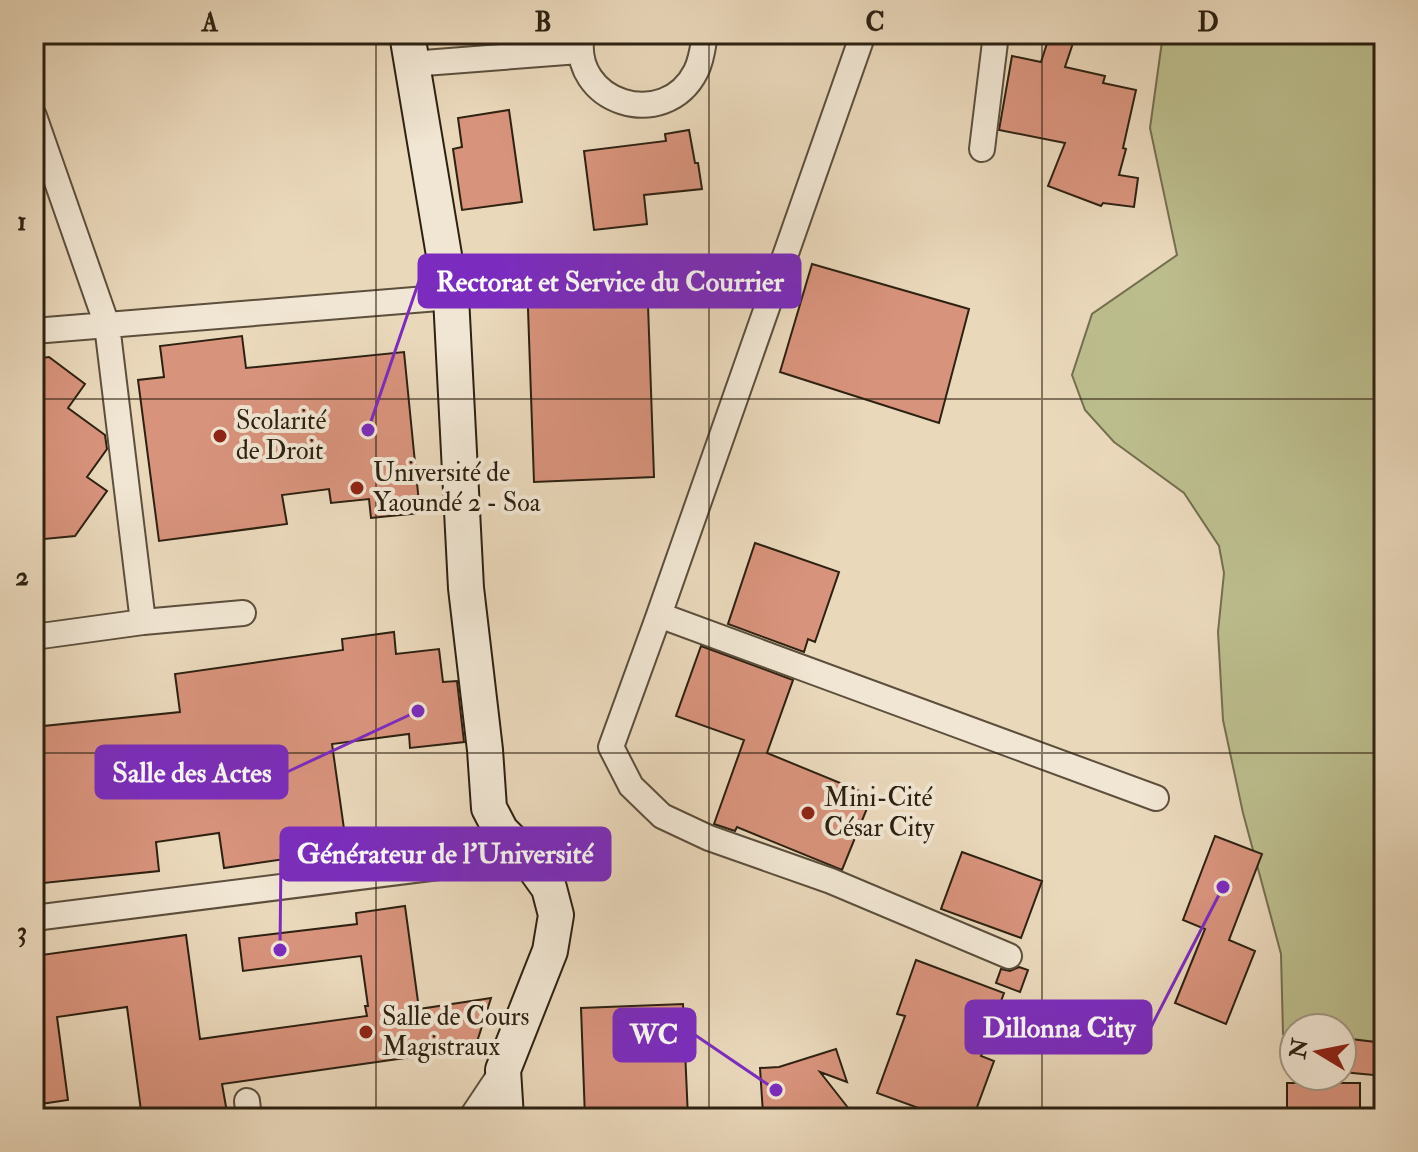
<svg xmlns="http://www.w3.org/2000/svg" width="1418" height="1152" font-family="'IM FELL Double Pica',serif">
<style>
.green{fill:#bcbd8d;stroke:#746f4f;stroke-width:2}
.building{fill:#d8937c;stroke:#2d2111;stroke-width:2}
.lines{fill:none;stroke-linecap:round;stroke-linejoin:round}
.street-casing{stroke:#5c4f3c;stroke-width:28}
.secondary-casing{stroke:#2d2111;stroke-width:38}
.street{stroke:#f1e6d3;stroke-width:24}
.secondary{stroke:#f1e6d3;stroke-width:34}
.grid{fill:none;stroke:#2d2111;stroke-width:2;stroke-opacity:0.55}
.poi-dot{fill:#8f2418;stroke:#f1e6d3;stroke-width:3}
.labels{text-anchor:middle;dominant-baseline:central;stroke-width:8;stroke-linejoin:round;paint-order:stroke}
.poi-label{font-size:26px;fill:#2d2111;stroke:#f1e6d3;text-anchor:start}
.leader{fill:none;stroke:#7b2cbf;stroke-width:3}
.callout-dot{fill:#7b2cbf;stroke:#f1e6d3;stroke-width:3}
.callout{fill:#7b2cbf;stroke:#7b2cbf;stroke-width:3}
.callout-label{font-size:28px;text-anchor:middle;font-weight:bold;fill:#fff}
.neatline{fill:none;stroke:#2d2111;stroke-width:3}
.grid-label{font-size:26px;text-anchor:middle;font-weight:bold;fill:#2d2111}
</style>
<rect width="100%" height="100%" fill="#ead8bb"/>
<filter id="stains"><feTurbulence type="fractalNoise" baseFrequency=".0025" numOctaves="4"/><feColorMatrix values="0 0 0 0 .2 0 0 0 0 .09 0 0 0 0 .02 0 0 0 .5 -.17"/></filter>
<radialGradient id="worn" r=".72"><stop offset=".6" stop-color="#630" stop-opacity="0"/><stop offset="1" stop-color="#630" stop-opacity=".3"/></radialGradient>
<!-- green -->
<path class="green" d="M1163 34H1384V1047L1342 1042V1028H1294V1035L1283 1034 1281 954 1243 813 1223 720 1218 632 1224 573 1219 546 1184 493 1114 442 1085 410 1072 375 1092 314 1177 255 1150 128Z"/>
<!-- building -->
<path class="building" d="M1050 34H1076L1065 67 1105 76 1103 83 1136 90 1123 148 1126 149 1119 175 1138 178 1134 207 1103 203 1101 206 1048 186 1065 143 999 130 1012 56 1041 62Z
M509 110 522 202 462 210 453 149 462 147 458 118Z
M689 130 695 163H698L702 189 644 195 647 224 594 230 584 151 666 141 665 134Z
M812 264 969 309 939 423 780 372Z
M647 276 654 477 534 482 527 280Z
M242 336 246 368 404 352 420 513 371 518 369 499 331 503 329 489 282 495 287 524 159 541 138 380 164 377 160 346Z
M49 357 85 384 68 408 105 435 107 449 87 477 107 491 75 536 34 540V359Z
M755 543 839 572 815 642 808 639 804 652 728 624Z
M394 632 396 654 439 649 443 682 457 681 464 742 410 748 409 734 332 744 347 850 224 868 219 833 156 842 159 871 34 884V727L180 712 175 674 343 650 342 639Z
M701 646 793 680 767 753 872 796 842 870 737 827 735 831 714 824 744 740 676 716Z
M1215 836 1262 854 1229 940 1255 951 1226 1024 1175 1003 1205 929 1183 920Z
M962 852 1042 881 1021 938 941 909Z
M405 906 419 1009 491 998 475 1048 222 1084 228 1118H142L127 1007 57 1017 68 1100 34 1105V956L186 935 200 1039 367 1016 365 1006H368L361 956 243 971 239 938 357 924 356 913Z
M916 960 1004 993 981 1056 994 1061 973 1118H946L877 1093 905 1016 897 1014Z
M1019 967 1028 970 1020 992 996 983 1001 969 1010 971Z
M683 1004 688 1118H585L581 1008Z
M1342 1038 1384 1043V1076L1342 1072Z
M836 1049 847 1082 820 1072 849 1109 763 1114 760 1068 779 1067Z
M1287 1083H1360V1118H1287Z"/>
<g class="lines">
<defs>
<path id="street" d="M582 34C569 103 665 133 696 71 702 59 703 46 705 34
M863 34 659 615 1156 798
M411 64 579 51
M34 116 107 325 143 622
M982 149 996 34
M34 331 451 297
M659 615 611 747 631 786 662 816 709 838 831 881 1009 956
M34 637 143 622 243 613
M34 918 526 856
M247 1101 249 1118
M471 1118 503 1070"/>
<path id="secondary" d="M407 34 451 297 466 588 485 750 489 808 501 831 526 856 549 888 556 915 550 951 503 1070 506 1118"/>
</defs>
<!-- street casing -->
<use href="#street" class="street-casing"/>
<!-- secondary casing -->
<use href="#secondary" class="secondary-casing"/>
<!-- street -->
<use href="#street" class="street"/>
<!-- secondary -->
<use href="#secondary" class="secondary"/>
</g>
<!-- grid -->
<path class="grid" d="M376 34V1118M709 34V1118M1042 34V1118M34 399H1384M34 753H1384"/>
<!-- markers -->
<g class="poi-dot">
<circle cx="220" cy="436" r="8"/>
<circle cx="357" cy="488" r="8"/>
<circle cx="808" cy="813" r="8"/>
<circle cx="366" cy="1032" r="8"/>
</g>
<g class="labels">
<!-- poi labels -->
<g class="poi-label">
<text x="236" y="421">Scolarité<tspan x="236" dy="30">de Droit</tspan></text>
<text x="373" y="473">Université de<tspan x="373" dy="30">Yaoundé 2 - Soa</tspan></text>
<text x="824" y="798">Mini-Cité<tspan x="824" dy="30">César City</tspan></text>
<text x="382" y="1017">Salle de Cours<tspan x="382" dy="30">Magistraux</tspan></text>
</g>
</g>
<!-- callouts -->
<path class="leader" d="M368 430L419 281M418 711L287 772M280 950L281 854M1223 887L1151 1027M776 1090L695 1035"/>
<g class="callout-dot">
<circle cx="368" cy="430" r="8"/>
<circle cx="418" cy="711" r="8"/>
<circle cx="280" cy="950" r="8"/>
<circle cx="1223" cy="887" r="8"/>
<circle cx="776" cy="1090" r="8"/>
</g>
<g class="callout">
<rect x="419" y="255" width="381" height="52" rx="8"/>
<rect x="96" y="746" width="191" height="52" rx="8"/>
<rect x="281" y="828" width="329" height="52" rx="8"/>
<rect x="966" y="1001" width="185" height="52" rx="8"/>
<rect x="614" y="1009" width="81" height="52" rx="8"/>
</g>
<g class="callout-label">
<text x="610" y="291">Rectorat et Service du Courrier</text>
<text x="192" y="782">Salle des Actes</text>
<text x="445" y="863">Générateur de l'Université</text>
<text x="1059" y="1037">Dillonna City</text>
<text x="654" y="1044">WC</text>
</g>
<!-- margin -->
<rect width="1418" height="1152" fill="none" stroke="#ead8bb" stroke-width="88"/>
<!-- north arrow -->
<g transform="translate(1318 1052) rotate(280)"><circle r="38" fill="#f1e6d3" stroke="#a39785" stroke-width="2"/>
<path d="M0-6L14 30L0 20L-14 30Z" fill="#8f2418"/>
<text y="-12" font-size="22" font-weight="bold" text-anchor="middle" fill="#2d2111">N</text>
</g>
<rect x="44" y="44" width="1330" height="1064" class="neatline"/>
<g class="grid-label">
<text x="210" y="31">A</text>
<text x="543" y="31">B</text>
<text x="875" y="31">C</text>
<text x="1208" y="31">D</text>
<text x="22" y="230">1</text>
<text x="22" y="585">2</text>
<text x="22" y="940">3</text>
</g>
<rect width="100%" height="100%" filter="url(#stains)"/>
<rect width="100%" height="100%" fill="url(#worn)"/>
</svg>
